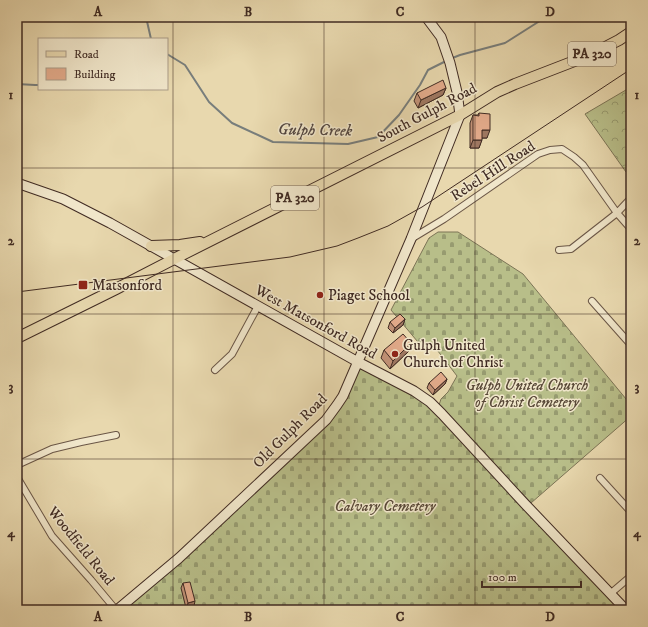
<svg xmlns="http://www.w3.org/2000/svg" width="648" height="627" font-family="'IM FELL DW Pica',serif">
<style>
.forest{fill:url(#forest-crowns);stroke:#7c7456}
.cemetery{fill:url(#cemetery-stones);stroke:#7c7456}
.lines{fill:none;stroke-linecap:round;stroke-linejoin:round}
.stream{stroke:#787e7c;stroke-width:2}
.street-casing{stroke:#6a5646;stroke-width:8}
.secondary-casing{stroke:#402b23;stroke-width:11}
.primary-casing{stroke:#402b23;stroke-width:12}
.street{stroke:#f0e6ca;stroke-width:6}
.secondary{stroke:#f0e6ca;stroke-width:9}
.primary{stroke:#e8d8ae;stroke-width:10}
.tram{stroke:#402b23;stroke-width:1}
.wall{fill:#c29277;stroke:#402b23}
.shaded-wall{fill:#9e7761;stroke:#402b23}
.building{fill:#e2aa8a;stroke:#402b23}
.grid{fill:none;stroke:#402b23;stroke-width:1;stroke-opacity:0.55}
.poi-dot{fill:#8f2418;stroke:#f0e6ca;stroke-width:1.5}
.labels{text-anchor:middle;dominant-baseline:central;stroke-width:3;stroke-linejoin:round;paint-order:stroke}
.shield{fill:#f0e6ca;stroke:#756355;stroke-width:1}
.shield-label{font-size:14px;font-weight:bold;fill:#402b23}
.street-label{font-size:15px;fill:#402b23;stroke:#f0e6ca}
.poi-label{font-size:15px;fill:#402b23;stroke:#f0e6ca;text-anchor:start}
.park-label{font-size:15px;font-style:italic;fill:#584837;stroke:#f0e6ca}
.water-label{font-size:16px;font-style:italic;fill:#534741;stroke:#f0e6ca}
.neatline{fill:none;stroke:#402b23;stroke-width:1.5}
.grid-label{font-size:13px;text-anchor:middle;font-weight:bold;fill:#402b23}
</style>
<defs>
<pattern id="forest-crowns" width="20" height="18" patternUnits="userSpaceOnUse"><rect width="20" height="18" fill="#b8be89"/><path d="M2 6a3 3 0 1 1 6 0M12 15a3 3 0 1 1 6 0" fill="none" stroke="#979b70"/></pattern>
<pattern id="cemetery-stones" width="16" height="16" patternUnits="userSpaceOnUse"><rect width="16" height="16" fill="#b8be89"/><path d="M2 7V4a2 2 0 0 1 4 0v3zM10 15v-3a2 2 0 0 1 4 0v3z" fill="#979b70"/></pattern>
</defs>
<rect width="100%" height="100%" fill="#e8d8ae"/>
<filter id="stains"><feTurbulence type="fractalNoise" baseFrequency=".005" numOctaves="4"/><feColorMatrix values="0 0 0 0 .2 0 0 0 0 .09 0 0 0 0 .02 0 0 0 .5 -.17"/></filter>
<radialGradient id="worn" r=".72"><stop offset=".6" stop-color="#630" stop-opacity="0"/><stop offset="1" stop-color="#630" stop-opacity=".3"/></radialGradient>
<!-- forest -->
<path class="forest" d="M631 87V135L626 172 585 114Z"/>
<!-- cemetery -->
<path class="cemetery" d="M438 232H458L523 274 631 405V416L531 503 439 405 441 399 448 392 457 376 431 342 423 348 391 310 429 238Z
M358 362 414 391 626 610H117L326 420Z"/>
<g class="lines">
<!-- stream -->
<path class="stream" d="M146 17 151 39
M167 54 185 65 209 102 232 123 273 142 311 143 348 144 378 137 399 115 420 85 428 70 446 61
M450 59 460 55 505 43 546 17
M17 84 35 85H39"/>
<defs>
<path id="street" d="M411 239 444 219 538 154 550 150 562 149 574 157 583 165 617 213 631 229
M559 250 571 249 617 213 631 198
M592 301 631 345
M215 370 232 354 258 306
M17 465 52 449 81 442 116 435
M17 477 36 509 52 536 91 580 116 610
M600 478 631 512
M610 594 631 576"/>
<path id="secondary" d="M17 183 63 199 110 223 358 362 414 391 430 402 442 414 525 504 626 610
M117 610 179 558 326 420 337 405 343 396 411 239 460 115 457 92 450 63 441 37 426 17"/>
<path id="primary" d="M151 246 180 245 200 242
M17 338 116 289 174 259 460 115 497 92 515 84 590 55 619 40 631 32"/>
</defs>
<!-- street casing -->
<use href="#street" class="street-casing"/>
<!-- secondary casing -->
<use href="#secondary" class="secondary-casing"/>
<!-- primary casing -->
<use href="#primary" class="primary-casing"/>
<!-- street -->
<use href="#street" class="street"/>
<!-- secondary -->
<use href="#secondary" class="secondary"/>
<!-- primary -->
<use href="#primary" class="primary"/>
<!-- tram -->
<path class="tram" d="M17 292 290 257 337 246 358 238 388 226 422 207 631 69"/>
</g>
<!-- wall -->
<path class="wall" d="M446 88 443 95 418 108 414 101 417 93Z
M479 113 487 138H482L479 148H470V123L473 115H478Z
M405 319 403 325 393 333 388 328 390 322Z
M411 343 409 351 390 369 381 358 384 350Z
M447 379 445 384 433 395 427 388 429 383Z
M183 583 194 606 186 608 181 588Z"/>
<!-- shaded-wall -->
<path class="shaded-wall" d="M446 88 443 95 418 108 421 100Z
M482 130H490L487 138H480Z
M473 140H482L479 148H470Z
M405 319 403 325 393 333 395 328Z
M411 343 409 351 390 369 393 361Z
M447 379 445 384 433 395 435 390Z
M195 601 194 606 186 608 188 603Z"/>
<!-- building -->
<path class="building" d="M443 80 446 88 421 100 417 93Z
M479 113 490 114V130H482V140H473V115L479 116Z
M400 314 405 319 395 328 390 322Z
M403 334 411 343 393 361 384 350Z
M441 372 447 379 435 390 429 383Z
M190 582 195 601 188 603 183 583Z"/>
<!-- grid -->
<path class="grid" d="M173 17V610M324 17V610M475 17V610M17 168H631M17 314H631M17 459H631"/>
<!-- markers -->
<g class="poi-dot">
<rect x="78" y="280" width="10" height="10" rx="2"/>
<circle cx="320" cy="295" r="4"/>
<circle cx="395" cy="354" r="4"/>
</g>
<g class="labels">
<!-- shield labels -->
<g class="shield">
<rect x="568" y="42" width="48" height="24" rx="3"/>
<rect x="271" y="186" width="48" height="24" rx="3"/>
</g>
<g class="shield-label">
<text x="592" y="54">PA 320</text>
<text x="295" y="198">PA 320</text>
</g>
<!-- street labels -->
<g class="street-label">
<text transform="translate(427 113) rotate(-28)">South Gulph Road</text>
<text transform="translate(493 171) rotate(-33)">Rebel Hill Road</text>
<text transform="translate(316 322) rotate(29)">West Matsonford Road</text>
<text transform="translate(290 431) rotate(-45)">Old Gulph Road</text>
<text transform="translate(81 546) rotate(51)">Woodfield Road</text>
</g>
<!-- poi labels -->
<g class="poi-label">
<text x="92" y="285">Matsonford</text>
<text x="328" y="295">Piaget School</text>
<text x="403" y="345">Gulph United<tspan x="403" dy="17">Church of Christ</tspan></text>
</g>
<!-- park labels -->
<g class="park-label">
<text x="527" y="385">Gulph United Church<tspan x="527" dy="17">of Christ Cemetery</tspan></text>
<text x="385" y="506">Calvary Cemetery</text>
</g>
<!-- water labels -->
<g class="water-label">
<text transform="translate(315 130) rotate(1)">Gulph Creek</text>
</g>
</g>
<!-- margin -->
<rect width="648" height="627" fill="none" stroke="#e8d8ae" stroke-width="44"/>
<!-- legend -->
<rect x="38" y="38" width="130" height="52" fill="#f0e6ca" stroke="#aa9b87"/>
<rect x="46" y="51" width="20" height="6" fill="#e8d8ae" stroke="#aa9b87"/>
<text x="74" y="58" font-size="12" fill="#402b23">Road</text>
<rect x="46" y="68" width="20" height="12" fill="#e2aa8a" stroke="#aa9b87"/>
<text x="74" y="78" font-size="12" fill="#402b23">Building</text>
<!-- scale -->
<path d="M482 581v6h99v-6" fill="none" stroke="#402b23" stroke-width="2"/>
<text x="488" y="581" font-size="12" fill="#402b23" stroke="#f0e6ca" stroke-width="3" paint-order="stroke">100 m</text>
<rect x="22" y="22" width="604" height="583" class="neatline"/>
<g class="grid-label">
<text x="98" y="16">A</text>
<text x="248" y="16">B</text>
<text x="400" y="16">C</text>
<text x="550" y="16">D</text>
<text x="11" y="99">1</text>
<text x="637" y="99">1</text>
<text x="11" y="245">2</text>
<text x="637" y="245">2</text>
<text x="11" y="391">3</text>
<text x="637" y="391">3</text>
<text x="11" y="537">4</text>
<text x="637" y="537">4</text>
<text x="98" y="621">A</text>
<text x="248" y="621">B</text>
<text x="400" y="621">C</text>
<text x="550" y="621">D</text>
</g>
<rect width="100%" height="100%" filter="url(#stains)"/>
<rect width="100%" height="100%" fill="url(#worn)"/>
</svg>
